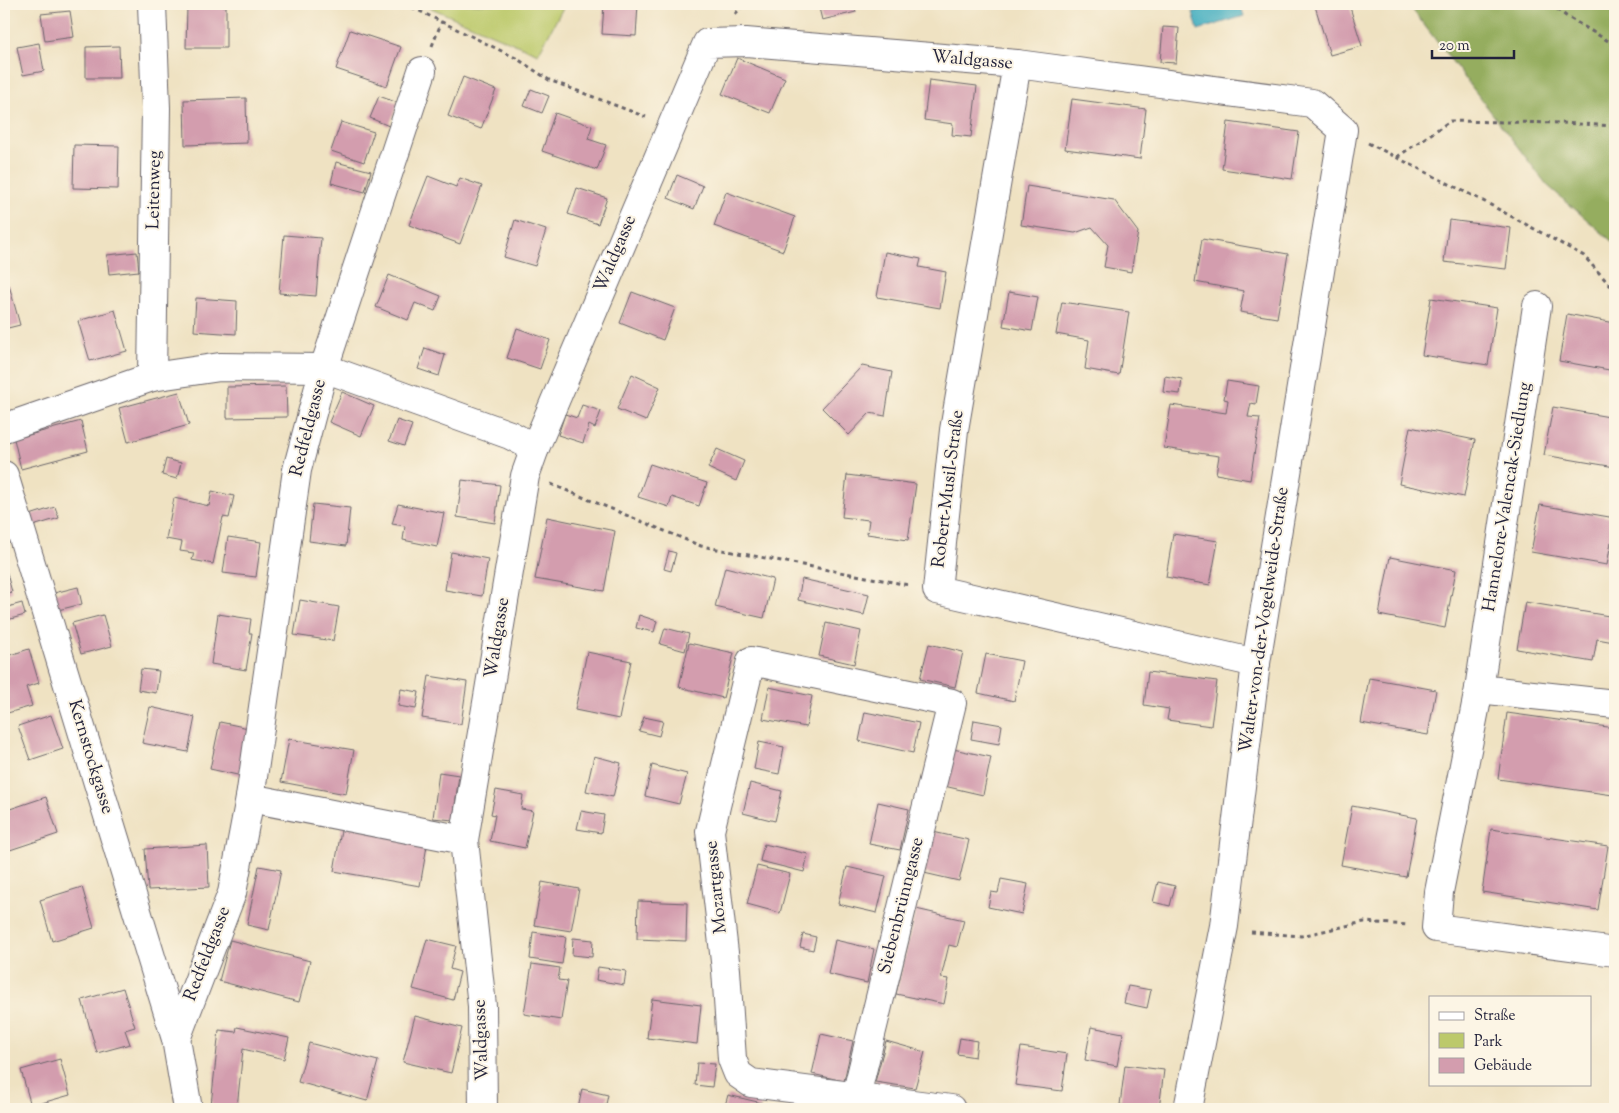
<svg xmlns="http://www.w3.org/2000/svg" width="1619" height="1113" viewBox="0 0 1619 1113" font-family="'Sorts Mill Goudy',serif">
  <rect width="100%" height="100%" fill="#fcf5e5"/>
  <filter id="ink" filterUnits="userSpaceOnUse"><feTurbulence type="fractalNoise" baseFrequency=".02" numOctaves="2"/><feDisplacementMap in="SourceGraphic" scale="10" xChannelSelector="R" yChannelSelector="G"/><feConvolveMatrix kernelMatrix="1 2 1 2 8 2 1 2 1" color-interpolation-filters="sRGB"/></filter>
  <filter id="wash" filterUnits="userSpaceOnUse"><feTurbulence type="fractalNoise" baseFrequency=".0096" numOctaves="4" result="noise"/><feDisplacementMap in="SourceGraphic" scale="20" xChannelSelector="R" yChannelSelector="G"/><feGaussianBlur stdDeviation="1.12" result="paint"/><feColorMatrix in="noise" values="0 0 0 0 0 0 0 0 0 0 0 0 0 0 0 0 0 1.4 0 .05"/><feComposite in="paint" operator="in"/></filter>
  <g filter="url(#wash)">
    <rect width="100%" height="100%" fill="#efe2c2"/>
    <path fill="#bcc96b" stroke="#6f7653" d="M422,4H565L538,54Z"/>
    <path fill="#95ad5f" stroke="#5c684d" d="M1408,4H1615V244L1547,185Z"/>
    <path fill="#42aec0" stroke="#32687e" d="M1222,4H1240L1244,16L1198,30L1193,12Z"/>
    <g id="blocks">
      <g fill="#d39dae">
        <path d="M604,4H638L636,36L602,34Z"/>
        <path d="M818,4H854L856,12L822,20Z"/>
        <path d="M1323,4H1349L1362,46L1330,55L1315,6Z"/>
        <path d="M187,6H226V48H186Z"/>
        <path d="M70,11L74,37L45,41L41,14Z"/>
        <path d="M1163,27L1179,28L1176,63L1160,62Z"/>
        <path d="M350,30L401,47L387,86L336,69Z"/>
        <path d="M39,43L44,71L23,75L17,47Z"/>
        <path d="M119,46L120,78H86V47Z"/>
        <path d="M737,58L785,78L770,113L722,94Z"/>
        <path d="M463,77L496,90L481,129L448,116Z"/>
        <path d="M929,80L977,86L971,137L952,135L953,124L924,120Z"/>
        <path d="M531,89L549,96L542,113L524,106Z"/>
        <path d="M379,96L398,103L389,126L370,118Z"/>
        <path d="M246,98L247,143L185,145L184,100Z"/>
        <path d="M1072,99L1146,109L1140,159L1065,149Z"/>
        <path d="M555,113L592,126L588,139L606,145L597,170L542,151Z"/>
        <path d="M341,122L374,132L364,162L331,151Z"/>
        <path d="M1228,122L1299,132L1292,179L1222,169Z"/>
        <path d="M74,145L119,146L118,189L73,188Z"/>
        <path d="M336,162L371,171L365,192L331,183Z"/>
        <path d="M677,175L703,186L694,209L668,198Z"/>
        <path d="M428,176L456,187L460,178L482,186L460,244L409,225Z"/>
        <path d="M1027,186L1114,200L1138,232L1131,272L1104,267L1108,245L1092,227L1075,233L1021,225Z"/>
        <path d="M577,188L607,198L598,224L568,214Z"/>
        <path d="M726,192L795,217L783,251L714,226Z"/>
        <path d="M515,220L546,230L535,266L504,257Z"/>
        <path d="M1449,220L1511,228L1506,269L1444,262Z"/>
        <path d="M284,235L321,238L316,296L279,293Z"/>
        <path d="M1202,239L1288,254L1277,318L1240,312L1244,291L1195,282Z"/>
        <path d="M137,252L139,271L109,274L107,255Z"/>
        <path d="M885,252L921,259L919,267L946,272L940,308L877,297Z"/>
        <path d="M389,275L441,296L435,311L415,303L408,320L376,307Z"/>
        <path d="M9,285L20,325L4,329V286Z"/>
        <path d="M632,292L675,308L663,340L620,323Z"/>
        <path d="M1009,292L1038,297L1032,331L1003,326Z"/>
        <path d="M196,298L237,301L236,334L194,331Z"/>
        <path d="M1431,298L1497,308L1488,365L1422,355Z"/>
        <path d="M1062,302L1129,312L1119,375L1085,369L1089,340L1056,334Z"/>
        <path d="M115,310L127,351L90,361L78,321Z"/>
        <path d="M1567,314L1615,323V371L1559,361Z"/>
        <path d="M517,328L550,340L540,369L507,358Z"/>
        <path d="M425,348L445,355L439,376L418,369Z"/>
        <path d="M862,366L892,372L885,416L870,413L849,435L822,408Z"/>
        <path d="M632,374L660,387L646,421L617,409Z"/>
        <path d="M1165,376L1182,379L1180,394L1163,392Z"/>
        <path d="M1227,381L1259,386L1256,404L1251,403L1248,417L1260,418L1250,480L1216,474L1219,456L1164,448L1171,405L1226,413L1228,400L1224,399Z"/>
        <path d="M286,386L287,417L227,418V387Z"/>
        <path d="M179,392L189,425L128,442L119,408Z"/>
        <path d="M342,392L374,406L361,436L329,422Z"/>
        <path d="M582,405L601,411L595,428L589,425L583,443L558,435L565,414L577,418Z"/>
        <path d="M1553,407L1615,418V467L1544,455Z"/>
        <path d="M397,420L412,425L404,446L389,441Z"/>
        <path d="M81,421L88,451L21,469L14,439Z"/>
        <path d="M1410,427L1475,440L1464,497L1399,484Z"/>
        <path d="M717,449L744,461L736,481L708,468Z"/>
        <path d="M166,459L181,463L177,479L162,475Z"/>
        <path d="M650,464L707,483L699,506L672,497L669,507L638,497Z"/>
        <path d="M847,475L916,484L908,540L867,534L869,520L842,517Z"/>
        <path d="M462,480L500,485L495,523L457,517Z"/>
        <path d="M212,491L234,496L229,518L223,517L213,564L192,560L194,553L180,551L182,542L166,539L174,498L209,506Z"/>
        <path d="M313,504L350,508L346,546L309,541Z"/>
        <path d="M398,504L444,513L437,547L403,540L405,526L392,524Z"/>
        <path d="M1540,505L1615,518V543L1611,542L1607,565L1531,552Z"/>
        <path d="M55,507L59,518L33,526L30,515Z"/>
        <path d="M547,517L615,531L604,591L535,579Z"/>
        <path d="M1173,534L1218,541L1210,585L1166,577Z"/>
        <path d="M228,537L261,542L256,577L223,573Z"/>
        <path d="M669,551L676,553L671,571L664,569Z"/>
        <path d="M451,552L488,559L482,596L445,590Z"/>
        <path d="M1390,557L1456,570L1445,628L1379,615Z"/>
        <path d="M4,563L12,592L4,594Z"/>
        <path d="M725,567L773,579L764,618L715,607Z"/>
        <path d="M802,579L869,594L864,615L798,600Z"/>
        <path d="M78,587L82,604L58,610L54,593Z"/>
        <path d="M300,600L339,607L333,641L294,635Z"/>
        <path d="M1525,602L1615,617L1614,642L1597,639L1593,662L1517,649Z"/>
        <path d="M22,603L25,615L7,620L4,608Z"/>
        <path d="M218,614L251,619L249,633H252L246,670L211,664Z"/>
        <path d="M103,615L112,646L81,654L72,623Z"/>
        <path d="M639,615L657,621L654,632L636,628Z"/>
        <path d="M826,623L861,631L854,664L819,656Z"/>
        <path d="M665,628L689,634L685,651L660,644Z"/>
        <path d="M689,643L734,653L723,698L679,687Z"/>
        <path d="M929,644L963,652L955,687L920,679Z"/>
        <path d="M29,649L39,683L26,687L32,706L4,714V657Z"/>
        <path d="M587,652L631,661L619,719L575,710Z"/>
        <path d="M986,654L1022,661L1014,701L978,693Z"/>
        <path d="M141,669L159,671L156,693L138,690Z"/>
        <path d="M1148,672L1217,681L1211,726L1167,720L1169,709L1144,705Z"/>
        <path d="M429,676L467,682L461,724L422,718Z"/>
        <path d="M1369,678L1436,690L1428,735L1361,723Z"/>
        <path d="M769,687L812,696L806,727L763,719Z"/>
        <path d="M401,689L419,692L416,709L398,706Z"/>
        <path d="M150,707L195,717L188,752L142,743Z"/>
        <path d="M865,712L919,723L913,753L859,741Z"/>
        <path d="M1507,713L1615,728V779L1613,795L1498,779Z"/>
        <path d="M51,715L63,749L30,760L18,726Z"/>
        <path d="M644,717L663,721L659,736L639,731Z"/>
        <path d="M974,720L1002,725L999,744L971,739Z"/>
        <path d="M220,722L253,729L242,776L210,769Z"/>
        <path d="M289,739L354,750L346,794L281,782Z"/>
        <path d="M759,742L784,747L779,774L754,769Z"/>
        <path d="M953,749L991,757L983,795L944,786Z"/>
        <path d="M594,756L621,763L613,797L586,791Z"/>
        <path d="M652,765L687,774L679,804L645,796Z"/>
        <path d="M439,772L459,775L453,820L433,818Z"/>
        <path d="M750,783L782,791L775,821L743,813Z"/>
        <path d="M496,790L523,795L521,809L533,811L525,848L490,841L495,815L491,814Z"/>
        <path d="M46,797L58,834L4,852V811Z"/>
        <path d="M878,802L909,809L900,850L869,844Z"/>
        <path d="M1352,806L1417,818L1406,877L1341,865Z"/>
        <path d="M581,811L604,815L601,833L577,829Z"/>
        <path d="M342,825L428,840L420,886L334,871Z"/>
        <path d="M1491,829L1608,846L1598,910L1482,892Z"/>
        <path d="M933,832L969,840L959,881L924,873Z"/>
        <path d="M764,844L808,854L804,872L760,861Z"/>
        <path d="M207,845L209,887L148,890L145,849Z"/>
        <path d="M259,866L281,870L269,930L247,925Z"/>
        <path d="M757,866L790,874L780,913L747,904Z"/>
        <path d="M847,867L886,876L877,913L838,904Z"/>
        <path d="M1001,879L1028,884L1022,914L988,907L991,892L998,893Z"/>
        <path d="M542,882L579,889L571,931L534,925Z"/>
        <path d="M1158,882L1175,886L1170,906L1153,902Z"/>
        <path d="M82,887L94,928L52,941L40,900Z"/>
        <path d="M638,901L687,903L686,941L637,939Z"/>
        <path d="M916,909L964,920L957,947L949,945L941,978L949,979L944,1004L896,994Z"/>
        <path d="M533,932L566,937L562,964L530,959Z"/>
        <path d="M803,934L816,937L813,950L800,947Z"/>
        <path d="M573,938L593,940L592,957L572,955Z"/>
        <path d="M427,939L456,946L450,969L460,972L453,1000L413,989Z"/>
        <path d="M230,940L310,961L299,1002L219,981Z"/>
        <path d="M835,940L874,949L867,983L828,974Z"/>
        <path d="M532,964L560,968L558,980L567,981L561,1020L524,1014Z"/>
        <path d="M598,967L626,971L624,985L596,980Z"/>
        <path d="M1128,986L1151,990L1147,1008L1124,1003Z"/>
        <path d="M123,988L135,1027L125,1030L130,1044L97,1053L82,1000Z"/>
        <path d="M652,999L701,1005L697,1044L647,1038Z"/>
        <path d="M415,1016L462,1028L451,1073L403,1062Z"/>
        <path d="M237,1027L289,1038L284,1059L243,1049L237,1108L211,1105L219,1030L236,1032Z"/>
        <path d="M1091,1027L1123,1033L1117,1066L1085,1060Z"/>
        <path d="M821,1034L853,1041L844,1081L812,1074Z"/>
        <path d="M960,1038L977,1041L975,1057L957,1054Z"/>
        <path d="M886,1041L925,1052L915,1088L875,1082Z"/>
        <path d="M309,1043L378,1061L367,1101L298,1082Z"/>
        <path d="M1021,1047L1067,1054L1062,1091L1015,1085Z"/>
        <path d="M60,1059L70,1095L31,1106L21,1070Z"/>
        <path d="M697,1063L715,1064L712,1087L695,1085Z"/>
        <path d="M1125,1065L1164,1070L1159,1109L1120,1105Z"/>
        <path d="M582,1089L608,1095L605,1109H578Z"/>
        <path d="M728,1095L762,1103L760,1109H724Z"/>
      </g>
    </g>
  </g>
  <g filter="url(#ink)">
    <use href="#blocks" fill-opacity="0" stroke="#6a656a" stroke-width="1"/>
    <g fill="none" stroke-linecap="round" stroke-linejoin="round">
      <g stroke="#6a656a" stroke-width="30">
        <g id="minor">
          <path d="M152,4L156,108L152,377"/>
          <path d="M1017,64L954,430L937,590L1256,663"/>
          <path d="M1537,306L1479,689L1439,892L1436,928L1615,952"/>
          <path d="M4,428L152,377L220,367L324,368L510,435L535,448"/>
          <path d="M4,475L176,1039L188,1109"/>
          <path d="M1479,689L1615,704"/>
          <path d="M250,798L464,840"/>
          <path d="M176,1039L232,893L250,798L297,470L324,368L422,71"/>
          <path d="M483,1109L482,1006L464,840L525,476L535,448L707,43L746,42L1017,64L1312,103L1343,130L1256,663L1224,926L1188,1109"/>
          <path d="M853,1109L856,1096L952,703L751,661L710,831L726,970L732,1059L738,1074L751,1083L951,1109"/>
        </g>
      </g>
      <g stroke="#6a656a" stroke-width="3" stroke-dasharray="4 4" stroke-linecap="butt">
        <path d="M405,4L516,58L549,80L646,117"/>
        <path d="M1551,4L1566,16L1615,45"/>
        <path d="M735,14L745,4"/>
        <path d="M432,46L442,21"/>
        <path d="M1368,143L1485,202L1584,256L1615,291"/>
        <path d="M1397,157L1450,121L1562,123L1615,126"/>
        <path d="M551,484L701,546L909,585"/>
        <path d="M1251,932L1301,936L1364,922L1408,925"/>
      </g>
      <use href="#minor" stroke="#fff" stroke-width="28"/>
    </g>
  </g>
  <g text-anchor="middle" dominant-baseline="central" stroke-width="4" stroke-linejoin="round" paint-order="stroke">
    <g font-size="18" fill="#22223b" stroke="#fcf5e5">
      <text transform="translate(972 61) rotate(5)">Waldgasse</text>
      <text transform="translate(155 190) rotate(-89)">Leitenweg</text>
      <text transform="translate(616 254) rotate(-67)">Waldgasse</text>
      <text transform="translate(309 428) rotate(-76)">Redfeldgasse</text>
      <text transform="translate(949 489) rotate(-83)">Robert-Musil-Straße</text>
      <text transform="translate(1508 497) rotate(-81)">Hannelore-Valencak-Siedlung</text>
      <text transform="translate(1265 620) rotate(-82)">Walter-von-der-Vogelweide-Straße</text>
      <text transform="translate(498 638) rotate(-81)">Waldgasse</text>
      <text transform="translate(90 757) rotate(73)">Kernstockgasse</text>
      <text transform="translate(717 887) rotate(-96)">Mozartgasse</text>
      <text transform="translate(902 906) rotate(-76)">Siebenbrünngasse</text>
      <text transform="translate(208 954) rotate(-69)">Redfeldgasse</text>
      <text transform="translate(482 1040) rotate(-92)">Waldgasse</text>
    </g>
  </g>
  <rect width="1619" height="1113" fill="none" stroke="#fcf5e5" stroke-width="20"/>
  <rect x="1429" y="996" width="162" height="90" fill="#fcf5e5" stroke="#a5a1a1"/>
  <rect x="1439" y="1012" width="25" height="8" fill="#ffffff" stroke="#a5a1a1"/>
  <text x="1474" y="1020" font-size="15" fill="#22223b">Straße</text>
  <rect x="1439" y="1033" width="25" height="15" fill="#bcc96b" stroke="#a5a1a1"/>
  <text x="1474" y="1046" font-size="15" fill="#22223b">Park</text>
  <rect x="1439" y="1058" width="25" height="15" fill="#d39dae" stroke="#a5a1a1"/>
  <text x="1474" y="1070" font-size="15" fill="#22223b">Gebäude</text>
  <path d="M1432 50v8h82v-8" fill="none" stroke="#22223b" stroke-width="2.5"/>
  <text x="1439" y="50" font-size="15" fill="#22223b" stroke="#fcf5e5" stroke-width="4" paint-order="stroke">20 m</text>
</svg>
